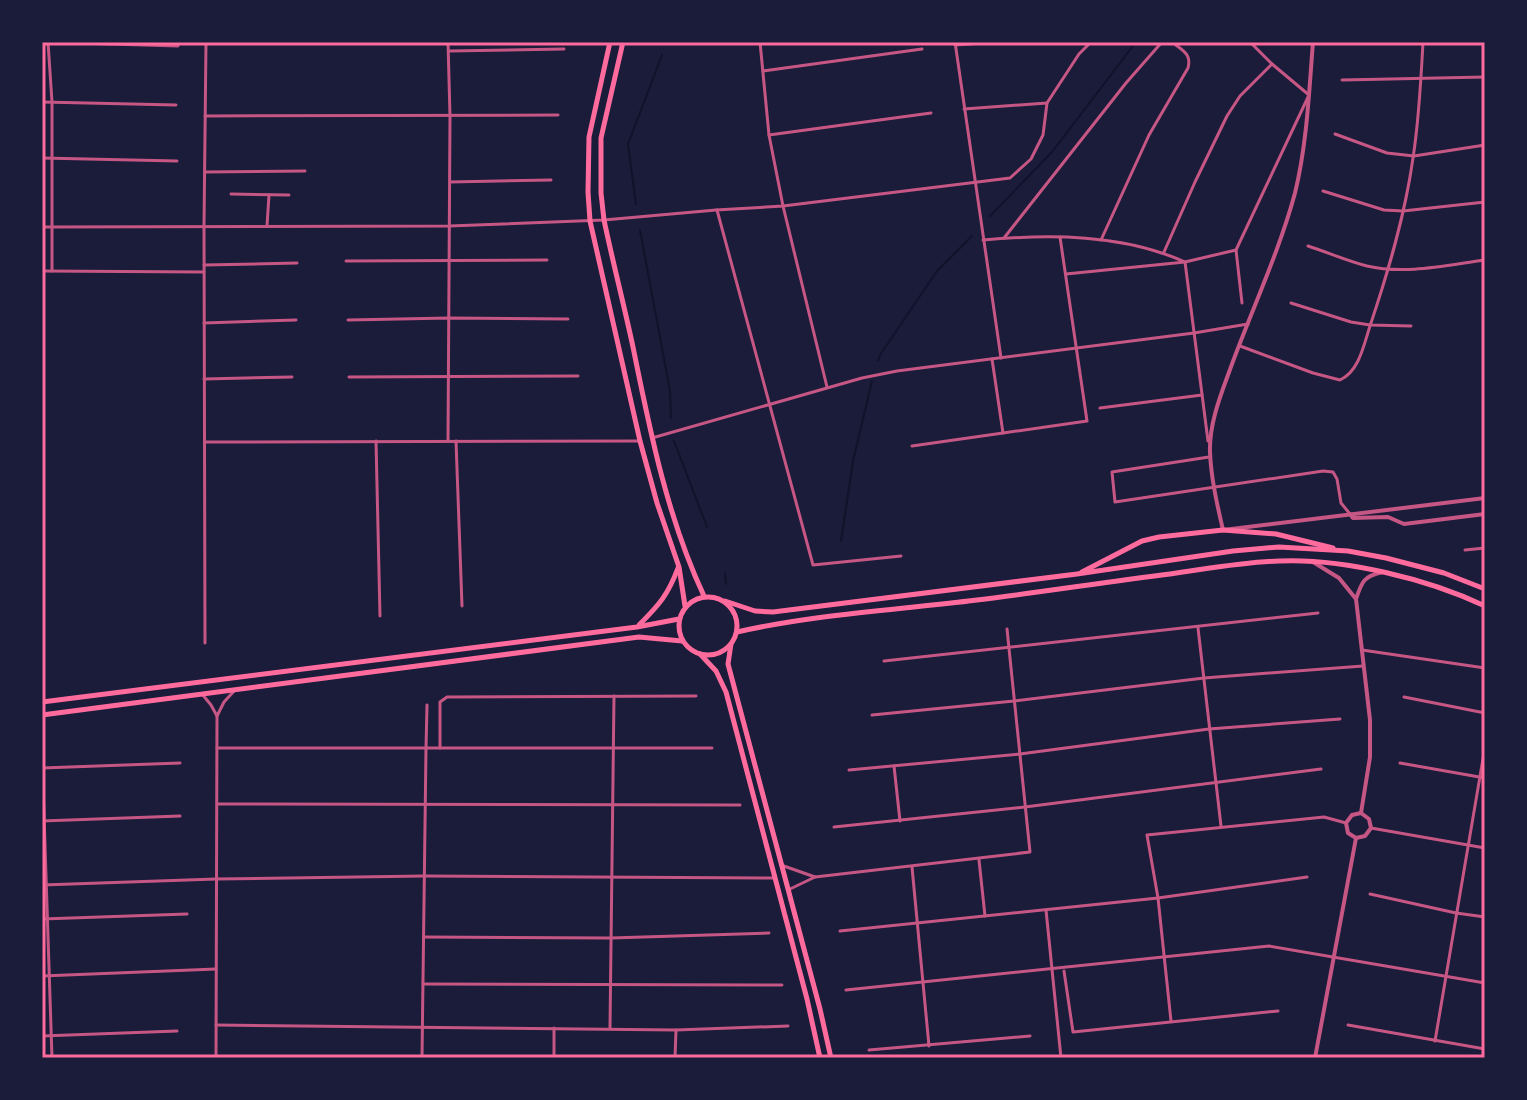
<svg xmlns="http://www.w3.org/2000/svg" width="1527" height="1100" viewBox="0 0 1527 1100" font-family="Poppins,sans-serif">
  <rect width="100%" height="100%" fill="#1b1b3a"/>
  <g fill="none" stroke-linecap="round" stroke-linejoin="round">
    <g stroke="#12122b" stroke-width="2">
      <path d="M636,204L628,144L662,55"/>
      <path d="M990,216L1052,152L1136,42"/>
      <path d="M640,230L670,391L671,418"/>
      <path d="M878,361L880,355L937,271L972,236"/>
      <path d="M674,441L707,527"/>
      <path d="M841,541L853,461L872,381"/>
      <path d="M725,573L726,584"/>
    </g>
    <path stroke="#c65784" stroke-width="3" d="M426,748L427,705"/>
    <g stroke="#c65784" stroke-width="3">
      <path d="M42,42L178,46"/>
      <path d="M48,42L52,102V271"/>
      <path d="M448,42L450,116L448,441"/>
      <path d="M760,42L769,135L783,206L827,387"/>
      <path d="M955,42L1001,358"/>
      <path d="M955,45L997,42"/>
      <path d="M449,51L564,49"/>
      <path d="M763,71L922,49"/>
      <path d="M1342,80L1485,77"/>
      <path d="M42,102L176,105"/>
      <path d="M964,109L1047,103"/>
      <path d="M205,116L558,115"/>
      <path d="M1335,134L1387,153L1414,156L1485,145"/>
      <path d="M769,135L931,113"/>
      <path d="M42,158L177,161"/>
      <path d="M205,172L305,171"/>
      <path d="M450,182L551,180"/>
      <path d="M1323,191L1384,210L1403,211L1485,202"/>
      <path d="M231,194L289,195"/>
      <path d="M717,210L813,565L901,556"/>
      <path d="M267,226L269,195"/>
      <path d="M42,227L449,226L604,220L716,210L783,206L1010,178L1031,159L1043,135L1047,103L1079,54L1091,42"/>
      <path d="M1004,238L1126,83L1162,42"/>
      <path d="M983,240C1049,234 1123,234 1185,262"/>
      <path d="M1101,240L1149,135L1188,68C1192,54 1182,50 1172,42"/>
      <path d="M1308,246C1327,252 1347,261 1367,266C1405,275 1447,265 1485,260"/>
      <path d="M1164,252L1195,182L1227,116L1240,96L1272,64"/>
      <path d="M346,261L547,260"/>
      <path d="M1185,262L1208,441"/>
      <path d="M204,265L297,263"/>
      <path d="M42,271L204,272"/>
      <path d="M1066,274L1185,262L1236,250"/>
      <path d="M1242,303L1236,250L1309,95L1272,64L1250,42"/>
      <path d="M1291,303L1351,322L1370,325L1411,326"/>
      <path d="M348,320L449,318L568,319"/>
      <path d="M204,323L296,320"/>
      <path d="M1240,346L1313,373L1340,380C1360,371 1364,343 1371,323C1389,269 1405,215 1413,158C1419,120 1421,80 1423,42"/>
      <path d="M349,377L578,376"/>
      <path d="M204,379L292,377"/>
      <path d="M1100,408L1202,395"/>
      <path d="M1003,433L1087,421L1060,237"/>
      <path d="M652,438L862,378L897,371L1194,333L1248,324"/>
      <path d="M376,441L380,616"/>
      <path d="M456,441L462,606"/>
      <path d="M205,442L640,441"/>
      <path d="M912,446L1003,433L992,359"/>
      <path d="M1209,457L1112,472L1115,502L1323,471L1333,472L1337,479L1341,503L1350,514"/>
      <path d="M1465,550L1485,548"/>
      <path d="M1198,628L1221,826"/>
      <path d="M205,643L204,226L206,42"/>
      <path d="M1362,650L1485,668"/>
      <path d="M884,661L1318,613"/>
      <path d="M202,694L211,705L217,716L216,1058"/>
      <path d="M1404,697L1485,713"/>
      <path d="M872,715L1014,701L1204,678L1363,666"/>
      <path d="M217,716L224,702L235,690"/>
      <path d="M217,748H712"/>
      <path d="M440,748V702L447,697L696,696"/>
      <path d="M42,754L52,1058"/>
      <path d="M1400,763L1485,778"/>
      <path d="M894,766L900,821"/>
      <path d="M42,768L180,763"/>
      <path d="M849,770L1020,754L1209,729L1340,719"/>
      <path d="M217,804L740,805"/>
      <path d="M42,821L180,816"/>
      <path d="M834,827L1025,807L1321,769"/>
      <path d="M1371,828L1485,848"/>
      <path d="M979,860L985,916"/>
      <path d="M781,865L815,877"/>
      <path d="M912,867L929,1046"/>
      <path d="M42,885L216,879L424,876L774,878"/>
      <path d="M788,890L815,877L1030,852L1007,629"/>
      <path d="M1370,894L1456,913L1485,917"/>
      <path d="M1046,910L1061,1058"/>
      <path d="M42,919L187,914"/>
      <path d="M840,931L1158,898L1307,877"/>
      <path d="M424,937L611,938L769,933"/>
      <path d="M1064,971L1073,1032L1278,1011"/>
      <path d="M42,976L216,969"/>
      <path d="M423,984L782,985"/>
      <path d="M846,990L1269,946L1485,983"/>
      <path d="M1171,1021L1158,898L1147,835L1324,817L1346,823"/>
      <path d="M216,1025L676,1030L788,1026"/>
      <path d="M1348,1025L1485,1049"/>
      <path d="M554,1028V1058"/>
      <path d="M610,1028L614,696"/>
      <path d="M42,1036L177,1031"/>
      <path d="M1435,1041L1485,747"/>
      <path d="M869,1050L1030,1036"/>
      <path d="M422,1058L426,748"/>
      <path d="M675,1058L676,1030"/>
    </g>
    <g stroke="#c65784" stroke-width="4">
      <path d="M1313,42C1309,92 1307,144 1295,193C1279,252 1253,307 1232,364C1222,392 1209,422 1210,452C1211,478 1217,504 1223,530L1485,498"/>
      <path d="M1350,514L1353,518L1388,517L1404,524L1485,514"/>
      <path d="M1313,562L1339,578L1356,599"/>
      <path d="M1361,813L1370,757V720L1356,599C1362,581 1364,576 1383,572"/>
      <path d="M1356,838L1365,836L1371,828L1369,819L1361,813"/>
      <path d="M1356,838L1348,833L1346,823L1352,815L1361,813"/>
      <path d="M1315,1058L1356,838"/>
    </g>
    <g stroke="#ff6b9d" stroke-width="5">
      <path d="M610,42L589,137L588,192L590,221L640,441L657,503L679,567L685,606"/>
      <path d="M623,42L601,138V193L604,220C613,263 624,305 633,347C650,431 667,517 704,596"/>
      <path d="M1082,572L1142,541L1159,537L1223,530L1276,534L1333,548"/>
      <circle cx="708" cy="626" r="29"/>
      <path d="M725,601L755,611L773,612L1077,574L1233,551L1279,547L1348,551L1386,558L1444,573L1485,589"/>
      <path d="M639,625C659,605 668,595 678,568"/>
      <path d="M737,632C815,614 897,610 977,600C1042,592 1106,582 1170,574C1206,569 1242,562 1279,561C1343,558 1428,579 1485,606"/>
      <path d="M731,644L728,664L820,1009L831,1058"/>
      <path d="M700,654L716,671L726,692L807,999L820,1058"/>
      <path d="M42,702L637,627L679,619"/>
      <path d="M42,715L639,637L682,641"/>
    </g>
  </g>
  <rect width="1527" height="1100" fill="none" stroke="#1b1b3a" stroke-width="88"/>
  <rect x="44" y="44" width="1439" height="1012" fill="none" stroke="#ff6b9d" stroke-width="3"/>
</svg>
